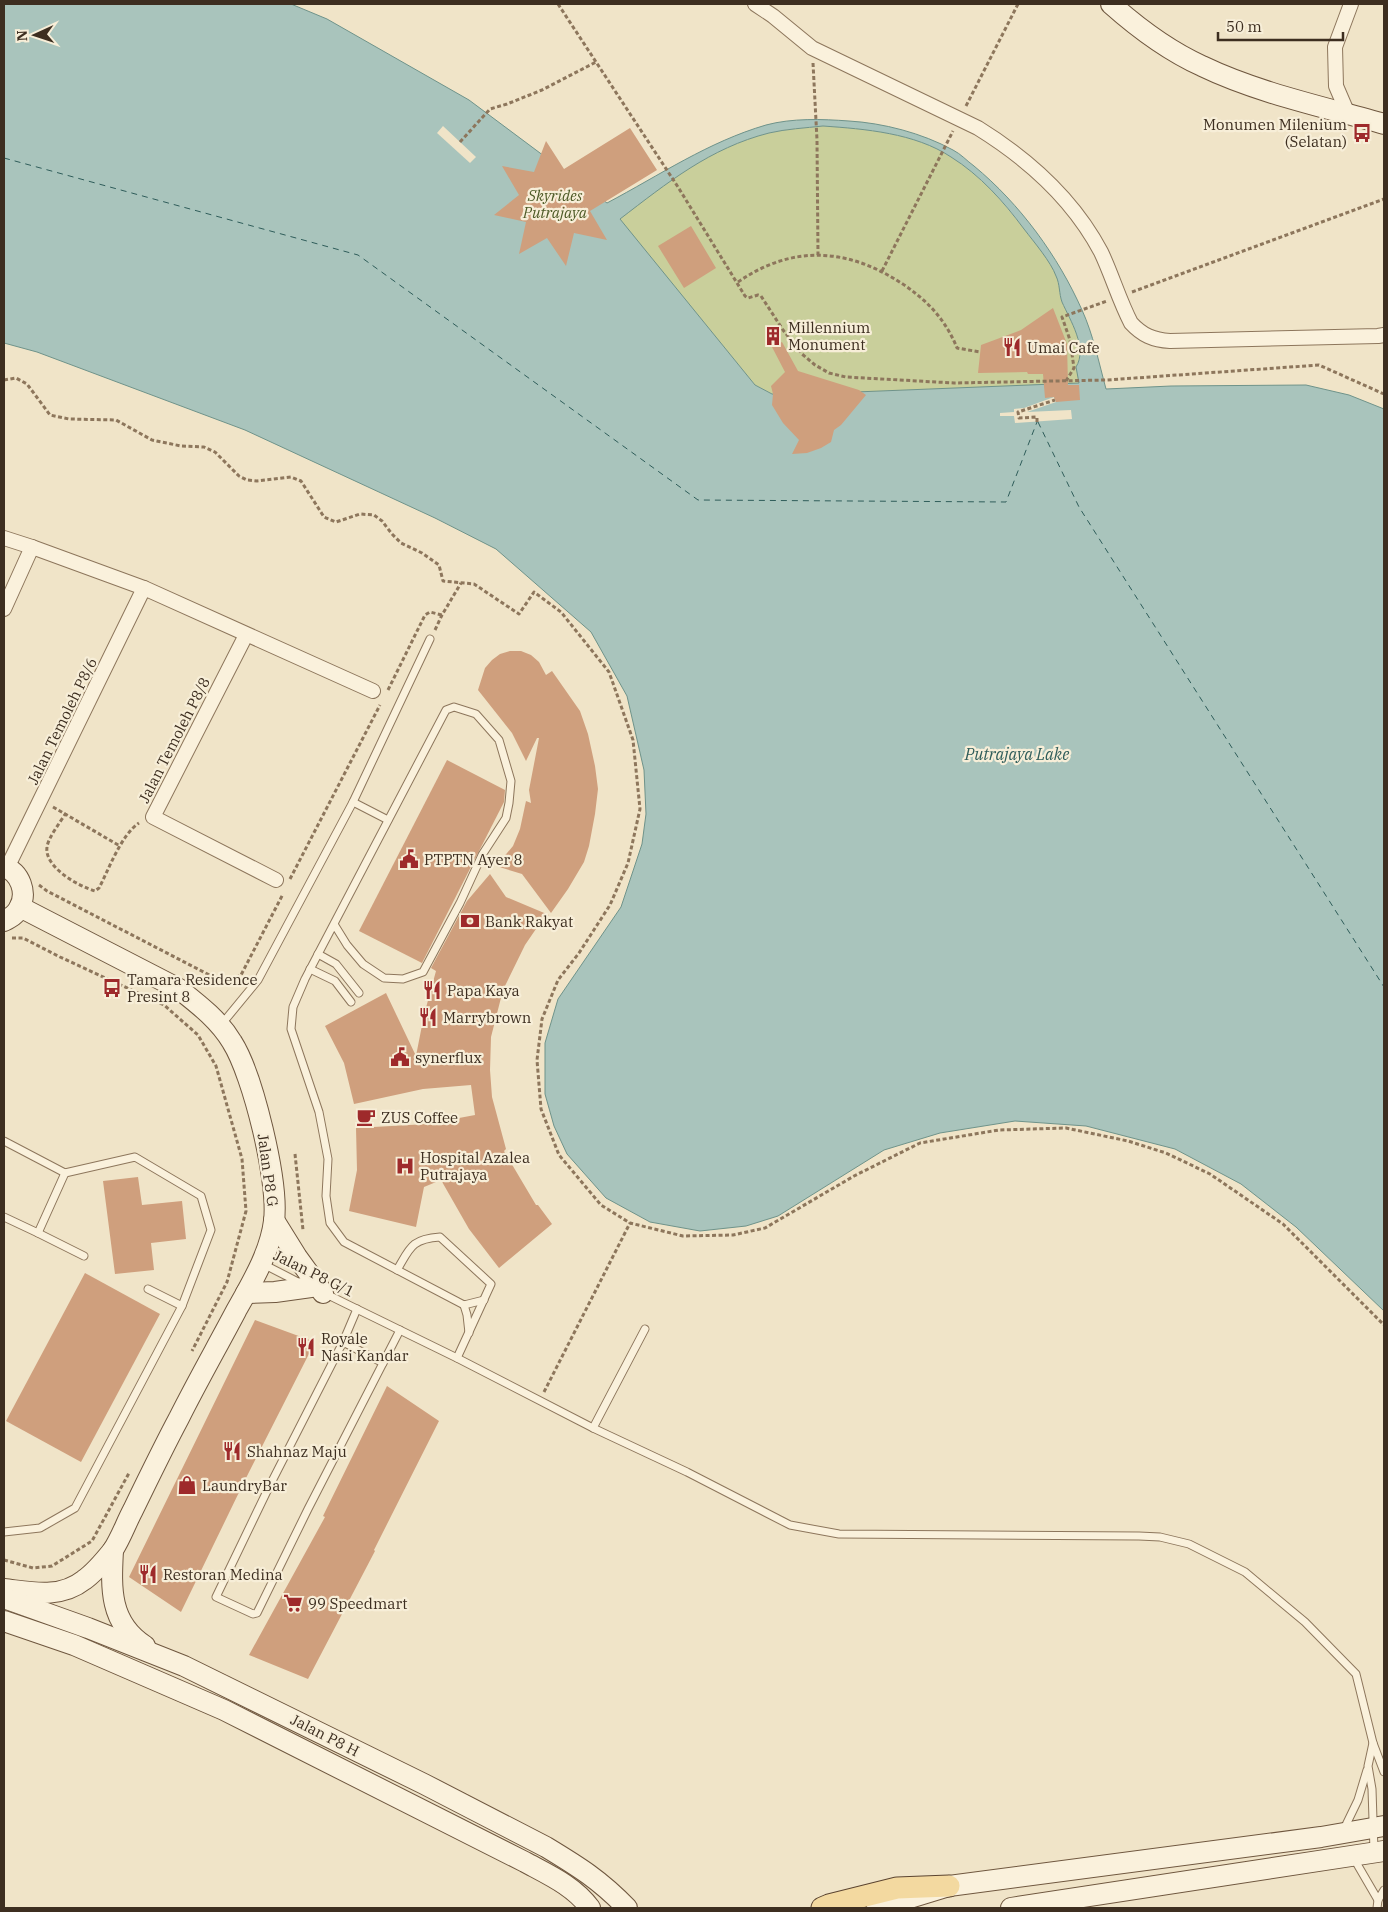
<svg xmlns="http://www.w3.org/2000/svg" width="1388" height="1912" viewBox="0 0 1388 1912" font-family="'IBM Plex Serif',serif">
  <rect width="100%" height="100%" fill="#f0e4c8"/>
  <path fill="#c9cf9b" d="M823,126C865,129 915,133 951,157C980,175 1004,203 1024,229C1034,241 1051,262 1057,276C1060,285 1059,294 1062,302C1070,320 1088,348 1076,367L1080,384L781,395L772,394L755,385L619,219C666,183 710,148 769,133C786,129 805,128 823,126Z"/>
  <path fill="#a9c4bc" stroke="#6f938a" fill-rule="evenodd" d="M4,4H291L327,19L469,100L607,203C660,175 708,142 766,125C792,118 822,119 849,121C883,123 922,133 953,150C961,154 967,161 974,166C1020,204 1058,256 1082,310C1093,334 1099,363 1106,389L1171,386L1306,385L1349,395L1384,409V1311L1296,1227L1241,1184L1175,1149L1086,1126L1015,1121L940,1133L884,1150L778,1216L746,1226L700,1231L650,1222L606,1198L567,1154L554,1126L545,1094V1043L558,999L621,907L642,844L646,814L644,770L627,696L591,632L496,549L435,518L245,430L37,352L4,343ZM823,126C865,129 915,133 951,157C980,175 1004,202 1024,229C1034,242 1051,262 1056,276C1060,284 1059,294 1062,302C1070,320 1088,348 1076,367L1079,383L781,395L772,394L755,385L620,219C667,183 710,148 769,133C786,129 805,128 823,126Z"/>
  <g fill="#f0e4c8">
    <path d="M443,126L476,157L470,163L437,133Z"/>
    <path d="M1054,397L1056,402L1027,412L1071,410L1072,419L1015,423L1014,416H1000V413L1014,412V409L1024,408Z"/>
  </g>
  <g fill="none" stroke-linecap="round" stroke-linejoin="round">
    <g stroke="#2f5d5a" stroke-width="1" stroke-dasharray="6 5" stroke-linecap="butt">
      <path d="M4,158L358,255L698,500L1006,502L1037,422"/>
      <path d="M1038,422L1079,507L1384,987"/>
    </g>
  </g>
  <g fill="#cf9f7d">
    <path d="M630,128L657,170L590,211L607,240L574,233L566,266L547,238L519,254L526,222L494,215L519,195L502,166L534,172L546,141L564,169Z"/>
    <path d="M691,226L716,268L684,288L658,246Z"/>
    <path d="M1053,308L1067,344L1068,385H1079L1080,400L1056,402L1054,397L1045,398L1043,374H1028L1027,372L978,373L981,345L1021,330Z"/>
    <path d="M782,342L798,371L859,390L866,395L841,425L834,430L831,442L821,448L807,453L792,454L799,440L783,423L772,405L773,394L771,386L785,372L772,347Z"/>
    <path d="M510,651H521L531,655L539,662L546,675L552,671L580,711L588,734L595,766L598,789L595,814L589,846L584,862L568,889L551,913L522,874L496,866L513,846L520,829L526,801L531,803L529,790L539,738H537L526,761L512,733L478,690L485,668L492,660L500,654Z"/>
    <path d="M447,760L505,790L504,802L422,963L359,931Z"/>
    <path d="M490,874L506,897L549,915L538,926L525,945L503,990L491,1037L490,1070L492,1097L506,1149L504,1151L536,1205H538L552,1224L499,1268L469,1229L441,1180L424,1187L416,1227L349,1211L357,1170L356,1128L427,1124L475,1115L471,1085L423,1089L354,1104L344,1063L325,1026L386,993L416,1056L424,1015L436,971L431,968L467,901Z"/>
    <path d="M138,1177L142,1205L182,1201L186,1239L151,1243L154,1270L115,1274L103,1181Z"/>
    <path d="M85,1273L160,1314L81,1462L6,1421Z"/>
    <path d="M255,1320L315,1342L244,1482L181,1612L129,1577Z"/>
    <path d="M387,1386L439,1421L374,1550L375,1551L308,1679L249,1655L325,1517L323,1516Z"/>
  </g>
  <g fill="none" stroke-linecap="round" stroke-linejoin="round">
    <g stroke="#8d765c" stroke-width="9">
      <g id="lane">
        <path d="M353,802L388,820"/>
        <path d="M334,924L347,945L363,964L384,978L403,979L423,972L460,903L482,855L506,818L509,803L511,781L499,740L476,714L454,707L446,710L305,979L293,1007L291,1029L319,1112L328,1159L326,1196L330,1223L344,1242L464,1305L484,1300"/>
        <path d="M318,954L336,964L359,993"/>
        <path d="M310,969L335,981L351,1002"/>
        <path d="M221,1025L258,980L353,802L430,639"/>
        <path d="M4,1141L65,1173L135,1157L201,1196L211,1230L182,1306L75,1508L40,1528L4,1532"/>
        <path d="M4,1217L38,1233L65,1173"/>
        <path d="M38,1233L84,1256"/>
        <path d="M263,1264L300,1283"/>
        <path d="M397,1270C410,1248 411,1239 440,1237L491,1284L457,1358"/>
        <path d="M148,1289L182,1306"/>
        <path d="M324,1293L457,1358L593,1428L687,1472L790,1525L839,1534L1139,1536L1160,1537L1189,1544L1245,1572L1305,1622L1356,1674L1373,1743L1384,1772"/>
        <path d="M464,1305L467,1315L469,1333"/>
        <path d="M357,1309L343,1342L268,1489L216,1597L253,1614L257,1613L308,1509L400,1330"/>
        <path d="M343,1342L383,1363"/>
        <path d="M593,1428L645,1329"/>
        <path d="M1373,1743L1368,1766L1372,1789L1374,1851"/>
        <path d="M1344,1829L1358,1800L1367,1770"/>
        <path d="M1353,1857L1378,1900"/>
        <path d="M1377,1908L1378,1900L1384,1890"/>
      </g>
    </g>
    <g stroke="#8d765c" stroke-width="16">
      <g id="street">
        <path d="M755,4L773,16L812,48L978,128C1028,159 1073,199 1101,252C1112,275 1119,300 1131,323C1142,335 1153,340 1170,341L1378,336L1384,335"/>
        <path d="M1348,114L1336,86L1335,47L1351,4"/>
        <path d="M4,538L32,547L144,588L373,691"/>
        <path d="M4,609L32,547"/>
        <path d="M246,635L153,817L276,880"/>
        <path d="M7,868L144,588"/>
      </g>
    </g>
    <g stroke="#6f573f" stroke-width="22">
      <g id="secondary">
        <path d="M1111,4C1138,28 1169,51 1202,66C1258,93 1324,107 1384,124"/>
        <path d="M4,867C20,872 28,893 19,908C16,915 10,918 4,921"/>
        <path d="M274,1220L297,1257L323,1293"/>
        <path d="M246,1293L275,1292L311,1287"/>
        <path d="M113,1550C111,1588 109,1623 145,1646"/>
        <path d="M4,1589C31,1592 60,1599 84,1580C94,1573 105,1560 113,1550C121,1538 126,1523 133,1510C148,1479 163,1448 179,1418C197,1382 217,1347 236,1311C251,1284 270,1253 274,1221C279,1182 253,1075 232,1042C219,1020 198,1004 179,989L20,907"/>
        <path d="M4,1598L88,1628L184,1666L424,1784L546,1847C579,1867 600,1880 627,1908"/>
        <path d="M4,1621L74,1645L224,1710L525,1862C549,1875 574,1886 590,1908"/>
        <path d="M877,1908L949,1886L1321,1837L1384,1826"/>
        <path d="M1011,1908L1384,1851"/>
      </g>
    </g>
    <g stroke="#5b4430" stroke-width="23">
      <path id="primary" d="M822,1908L829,1905L897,1888L949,1886"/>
    </g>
    <g stroke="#8d765c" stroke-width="3" stroke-dasharray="4 2.5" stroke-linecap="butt">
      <path d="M558,4L678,187L745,296L748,298L758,295L761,296L783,330L802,354L815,365L829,373L846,377L954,383L1054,381L1107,380L1319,365L1384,394"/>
      <path d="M813,63L817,140L818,255"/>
      <path d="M966,106L1018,4"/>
      <path d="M460,142L490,109L507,104L542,90L596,62"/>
      <path d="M882,271L953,131"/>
      <path d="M738,282C790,246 844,247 898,281C925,298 945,318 957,348L980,352"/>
      <path d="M1132,292L1384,199"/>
      <path d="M4,380L16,378L27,384L50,415L69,419L116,420L152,440L181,446L204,447L215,452L239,476L247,480L257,481L291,477L301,481L324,517L336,522L360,514L374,515L382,521L392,534L401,543L422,553L439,565L443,581L474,584L519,614L534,592L561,612L609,672L633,740L640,809L628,863L610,905L579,953L558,980L542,1019L537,1060L541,1109L559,1155L601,1205L630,1223L683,1236L733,1235L765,1228L854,1176L920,1143L999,1130L1066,1128L1128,1141L1166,1153L1210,1174L1283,1224L1384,1325"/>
      <path d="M1066,381L1074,368L1070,340L1062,317L1107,301"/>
      <path d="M1037,422V417L1019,418L1018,412L1055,400"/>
      <path d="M435,630L442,615L461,583"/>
      <path d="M388,690L425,615L430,612L442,615"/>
      <path d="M53,807L120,846"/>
      <path d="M66,813C61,821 48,838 47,847C44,867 78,886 95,891L99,888C109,869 121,835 139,823"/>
      <path d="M290,879L380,705"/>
      <path d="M39,885L47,891L221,981L232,979L241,975L283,894"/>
      <path d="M12,938H23L60,957L164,1005L198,1035L216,1066L242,1159L246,1211L227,1282L192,1351"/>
      <path d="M295,1154L303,1230"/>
      <path d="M544,1392L630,1223"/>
      <path d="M4,1560L33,1568L52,1566L92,1541L129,1473"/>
    </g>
    <use href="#lane" stroke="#faf1dc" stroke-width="7"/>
    <use href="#street" stroke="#faf1dc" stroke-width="14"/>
    <use href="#secondary" stroke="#faf1dc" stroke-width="20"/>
    <use href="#primary" stroke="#f3d9a0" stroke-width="21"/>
  </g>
  <defs>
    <g id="bus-bare" transform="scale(1.5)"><path d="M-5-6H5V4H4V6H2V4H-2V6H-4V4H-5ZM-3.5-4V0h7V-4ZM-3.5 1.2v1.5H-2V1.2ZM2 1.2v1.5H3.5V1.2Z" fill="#9e2a2b" stroke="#f7eed8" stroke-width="2.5" paint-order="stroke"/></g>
    <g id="building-bare" transform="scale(1.5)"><path d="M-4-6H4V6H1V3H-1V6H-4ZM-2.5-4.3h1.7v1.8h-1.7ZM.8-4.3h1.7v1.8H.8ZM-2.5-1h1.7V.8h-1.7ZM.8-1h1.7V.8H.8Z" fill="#9e2a2b" stroke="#f7eed8" stroke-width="2.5" paint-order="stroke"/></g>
    <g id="restaurant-bare" transform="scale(1.5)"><path d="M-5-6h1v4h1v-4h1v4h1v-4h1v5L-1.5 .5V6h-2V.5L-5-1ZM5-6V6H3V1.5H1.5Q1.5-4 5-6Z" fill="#9e2a2b" stroke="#f7eed8" stroke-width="2.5" paint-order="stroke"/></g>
    <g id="civic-bare" transform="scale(1.5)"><path d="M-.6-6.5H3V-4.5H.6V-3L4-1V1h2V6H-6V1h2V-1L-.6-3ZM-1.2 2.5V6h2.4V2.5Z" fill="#9e2a2b" stroke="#f7eed8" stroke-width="2.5" paint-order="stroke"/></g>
    <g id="bank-bare" transform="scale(1.5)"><path d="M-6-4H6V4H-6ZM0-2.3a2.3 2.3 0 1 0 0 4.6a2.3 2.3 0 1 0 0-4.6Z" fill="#9e2a2b" stroke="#f7eed8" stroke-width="2.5" paint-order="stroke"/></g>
    <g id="cafe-bare" transform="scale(1.5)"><path d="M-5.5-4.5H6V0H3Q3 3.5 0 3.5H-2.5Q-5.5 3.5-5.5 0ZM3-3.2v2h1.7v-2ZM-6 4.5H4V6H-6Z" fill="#9e2a2b" stroke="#f7eed8" stroke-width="2.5" paint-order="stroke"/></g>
    <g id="hospital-bare" transform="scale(1.5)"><path d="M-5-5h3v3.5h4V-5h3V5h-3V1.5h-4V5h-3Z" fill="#9e2a2b" stroke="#f7eed8" stroke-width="2.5" paint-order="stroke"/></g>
    <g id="shop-bare" transform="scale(1.5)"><path d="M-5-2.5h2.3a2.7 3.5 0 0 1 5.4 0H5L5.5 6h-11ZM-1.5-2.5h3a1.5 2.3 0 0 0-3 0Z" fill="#9e2a2b" stroke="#f7eed8" stroke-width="2.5" paint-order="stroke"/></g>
    <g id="supermarket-bare" transform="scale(1.5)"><path d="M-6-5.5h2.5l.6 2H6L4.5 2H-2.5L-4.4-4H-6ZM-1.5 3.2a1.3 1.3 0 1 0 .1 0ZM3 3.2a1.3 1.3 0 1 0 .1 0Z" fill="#9e2a2b" stroke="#f7eed8" stroke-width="2.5" paint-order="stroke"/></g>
  </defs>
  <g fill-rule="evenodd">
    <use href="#bus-bare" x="1362" y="133"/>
    <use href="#building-bare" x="773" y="336"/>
    <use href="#restaurant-bare" x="1012" y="347"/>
    <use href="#civic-bare" x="409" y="859"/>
    <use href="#bank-bare" x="470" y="921"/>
    <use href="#bus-bare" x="112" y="988"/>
    <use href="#restaurant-bare" x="432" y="990"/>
    <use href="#restaurant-bare" x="428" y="1017"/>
    <use href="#civic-bare" x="400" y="1057"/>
    <use href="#cafe-bare" x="366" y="1117"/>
    <use href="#hospital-bare" x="405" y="1166"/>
    <use href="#restaurant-bare" x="306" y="1347"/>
    <use href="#restaurant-bare" x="232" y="1451"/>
    <use href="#shop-bare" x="187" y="1485"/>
    <use href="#restaurant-bare" x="148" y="1574"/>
    <use href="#supermarket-bare" x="293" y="1603"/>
  </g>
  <g text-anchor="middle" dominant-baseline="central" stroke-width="4.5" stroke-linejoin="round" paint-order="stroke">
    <g font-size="15" fill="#3d2e20" stroke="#f7eed8" text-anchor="start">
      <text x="1347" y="124" text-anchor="end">Monumen Milenium<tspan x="1347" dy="17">(Selatan)</tspan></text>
      <text x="788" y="327">Millennium<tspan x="788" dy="17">Monument</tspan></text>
      <text x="1027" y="347">Umai Cafe</text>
      <text x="424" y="859">PTPTN Ayer 8</text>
      <text x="485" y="921">Bank Rakyat</text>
      <text x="127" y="979">Tamara Residence<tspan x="127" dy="17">Presint 8</tspan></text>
      <text x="447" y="990">Papa Kaya</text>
      <text x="443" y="1017">Marrybrown</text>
      <text x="415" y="1057">synerflux</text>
      <text x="381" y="1117">ZUS Coffee</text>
      <text x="420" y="1157">Hospital Azalea<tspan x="420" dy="17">Putrajaya</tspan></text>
      <text x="321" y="1338">Royale<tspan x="321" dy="17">Nasi Kandar</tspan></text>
      <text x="247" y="1451">Shahnaz Maju</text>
      <text x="202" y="1485">LaundryBar</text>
      <text x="163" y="1574">Restoran Medina</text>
      <text x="308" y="1603">99 Speedmart</text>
    </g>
    <g font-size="15" font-style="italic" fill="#4d5a26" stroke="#f7eed8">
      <text x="555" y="195">Skyrides<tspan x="555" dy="17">Putrajaya</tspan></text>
    </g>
    <g font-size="15" fill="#3d2e20" stroke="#f7eed8">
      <text transform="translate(62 721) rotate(-64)">Jalan Temoleh P8/6</text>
      <text transform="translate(174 740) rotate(-63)">Jalan Temoleh P8/8</text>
      <text transform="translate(268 1170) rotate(82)">Jalan P8 G</text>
      <text transform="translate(314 1273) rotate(26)">Jalan P8 G/1</text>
      <text transform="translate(325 1735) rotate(27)">Jalan P8 H</text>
    </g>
    <g font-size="16" font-style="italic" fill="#2f5d5a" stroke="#f7eed8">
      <text x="1017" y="754">Putrajaya Lake</text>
    </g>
  </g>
  <rect width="1388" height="1912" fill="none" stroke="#3d2e20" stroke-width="10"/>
  <g transform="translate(35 35) rotate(267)" stroke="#f7eed8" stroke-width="4" paint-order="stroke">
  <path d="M0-4L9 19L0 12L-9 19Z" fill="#3d2e20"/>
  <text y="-8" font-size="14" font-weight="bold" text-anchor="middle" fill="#3d2e20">N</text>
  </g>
  <path d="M1218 32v8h125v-8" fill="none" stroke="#3d2e20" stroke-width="2.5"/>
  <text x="1226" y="32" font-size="15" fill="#3d2e20" stroke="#f7eed8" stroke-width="4" paint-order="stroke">50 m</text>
</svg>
